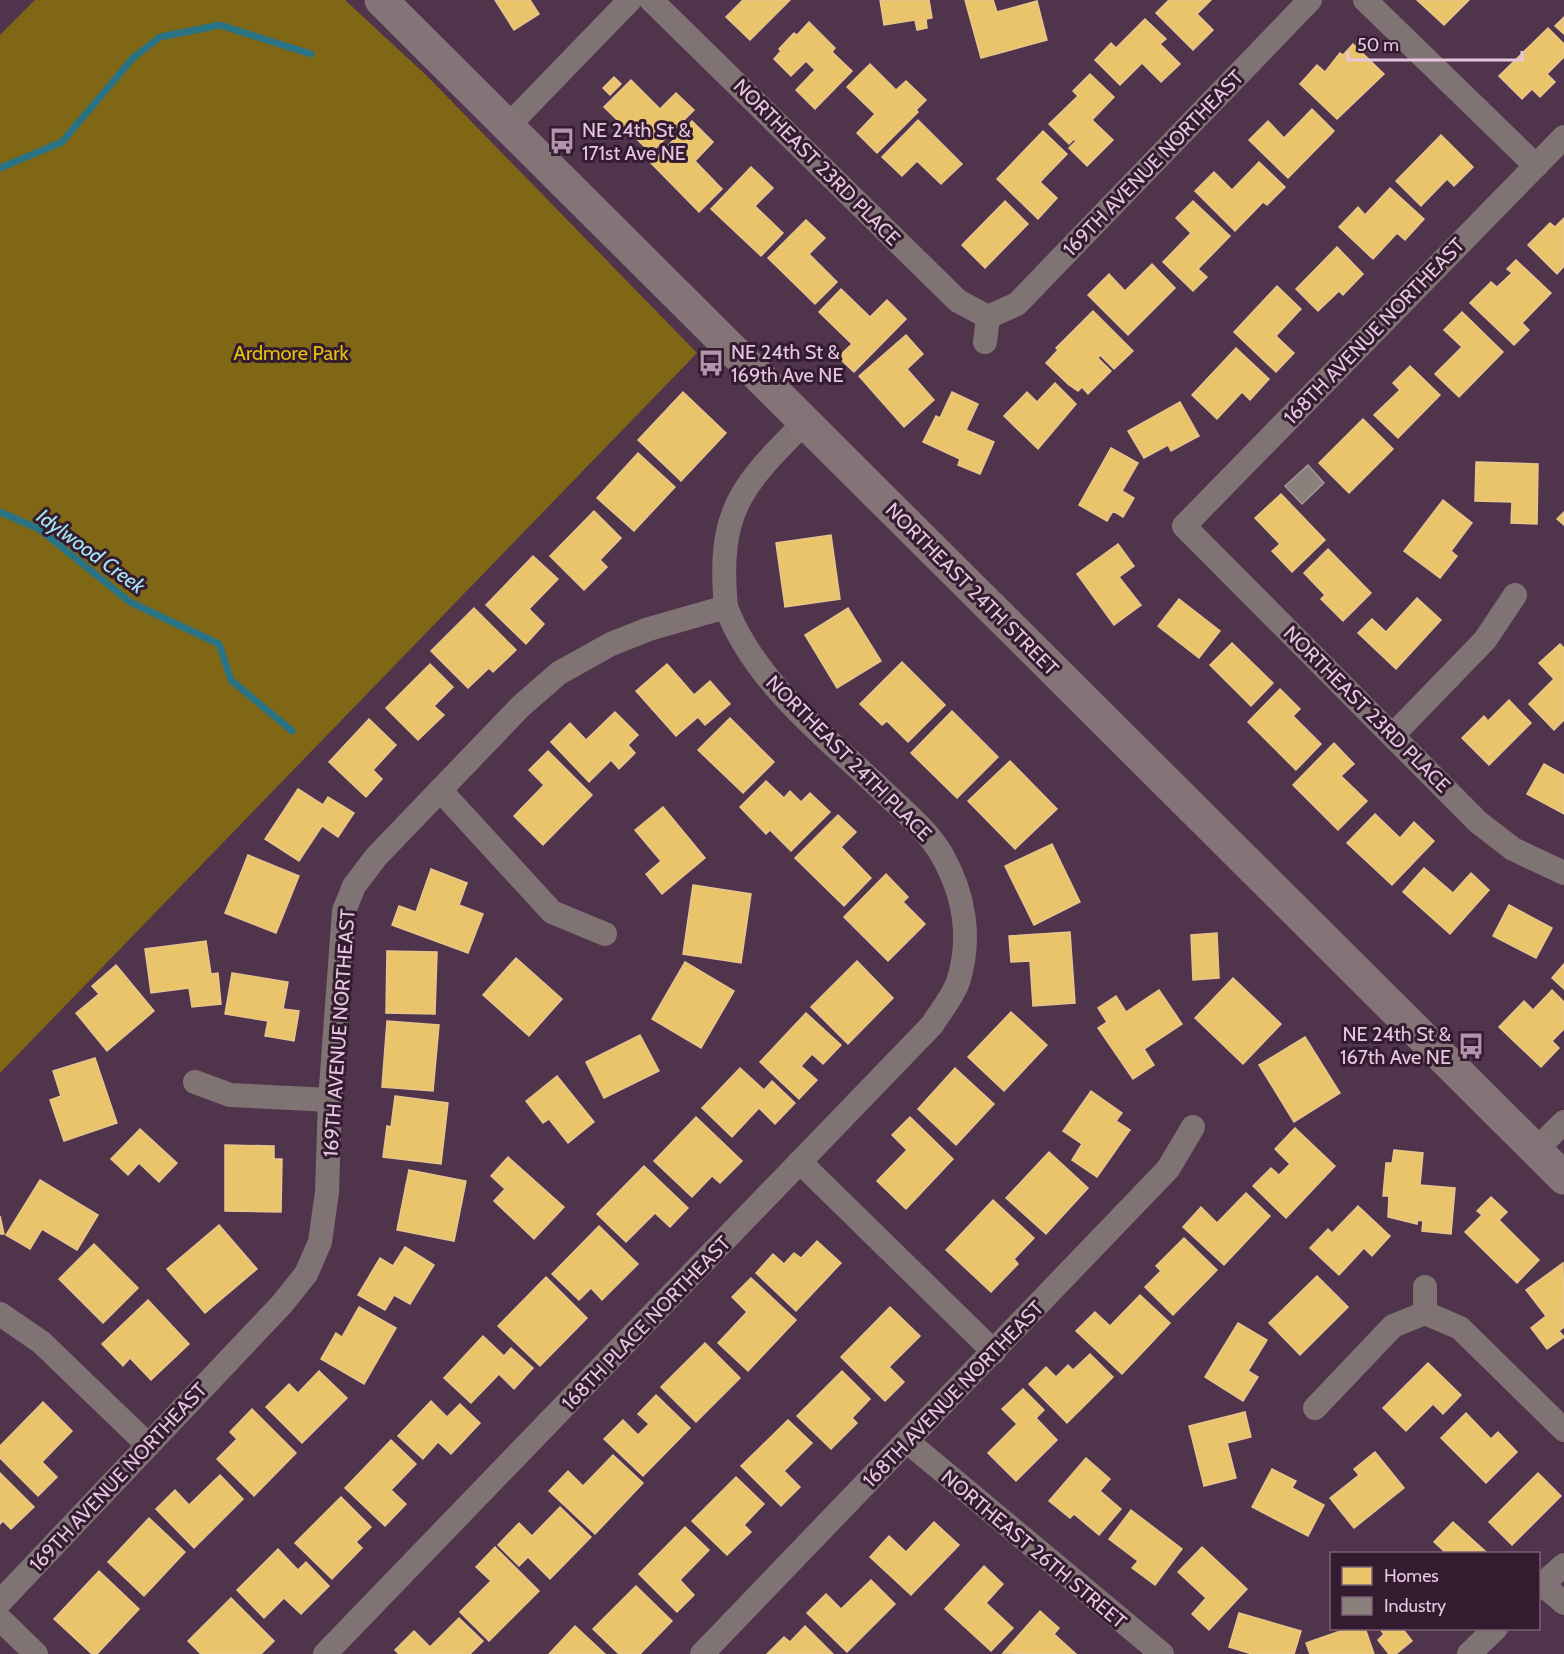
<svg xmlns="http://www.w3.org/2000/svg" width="1564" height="1654" viewBox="0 0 1564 1654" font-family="Cabin,sans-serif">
  <rect width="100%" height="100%" fill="#4f344b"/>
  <path fill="#7f6716" d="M35,0H345L427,76L697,353L0,1073V35Z"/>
  <g fill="#e9c46a" stroke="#e8c58d" stroke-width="1.5">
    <path d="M495,0H530L539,14L514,30Z"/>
    <path d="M743,0H790L750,40L726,17Z"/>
    <path d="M880,0H929L932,18L926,19L927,28L917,30L915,20L884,25Z"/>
    <path d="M965,0H993L997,12L1037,1L1047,40L981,58Z"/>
    <path d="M1169,0H1211L1197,14L1213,30L1193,50L1156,13Z"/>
    <path d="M1417,0H1469L1444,25Z"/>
    <path d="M1564,17V34L1555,26Z"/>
    <path d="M1145,19L1166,39L1160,44L1180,64L1161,82L1142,63L1120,85L1095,60L1111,43L1116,48Z"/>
    <path d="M809,22L835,48L832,52L852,71L815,109L796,90L815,70L806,61L791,76L774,59L781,51L779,49L794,33L797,35Z"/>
    <path d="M1548,28L1564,44V57L1547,74L1555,82L1540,97L1532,89L1522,99L1499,76Z"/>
    <path d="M1353,44L1384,74L1337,119L1300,84L1317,65L1325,72L1340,53L1343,55Z"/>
    <path d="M870,64L896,90L906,81L926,100L916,110L918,112L877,153L857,133L875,114L847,87Z"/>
    <path d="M1090,74L1114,97L1092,120L1113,140L1087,166L1069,148L1076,141L1074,139L1069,144L1049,124L1078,96L1073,91Z"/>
    <path d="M614,77L621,84L610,95L603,88Z"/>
    <path d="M631,80L660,109L676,93L694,110L651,153L604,107Z"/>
    <path d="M1312,109L1334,131L1288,178L1249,140L1268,121L1284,138Z"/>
    <path d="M918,120L962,164L941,184L917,161L902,176L882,157Z"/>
    <path d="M692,121L713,142L695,161L722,189L699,212L651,163Z"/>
    <path d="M1043,131L1067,154L1040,182L1057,198L1038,219L997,179Z"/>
    <path d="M1441,135L1473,167L1454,186L1447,179L1421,206L1396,181Z"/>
    <path d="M1259,162L1285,187L1267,205L1263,202L1235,231L1195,191L1214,172L1232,190Z"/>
    <path d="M751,167L773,188L755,206L783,233L761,256L711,209Z"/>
    <path d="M1390,188L1424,219L1405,240L1397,233L1373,259L1339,227L1358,207L1365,215Z"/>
    <path d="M1005,201L1028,224L985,268L962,245Z"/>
    <path d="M1193,201L1230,236L1198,269L1207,277L1193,291L1163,262L1191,233L1176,218Z"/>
    <path d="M1564,218V266L1557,274L1528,245L1550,223L1555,227Z"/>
    <path d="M806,220L825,238L809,254L837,282L815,304L768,258Z"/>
    <path d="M1337,247L1363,274L1343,295L1339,291L1318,311L1296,289Z"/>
    <path d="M1516,260L1551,293L1522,323L1529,330L1514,345L1470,303L1491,282L1497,287L1512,273L1507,269Z"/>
    <path d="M1152,264L1175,288L1128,335L1088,295L1109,274L1125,291Z"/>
    <path d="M1277,286L1301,309L1276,336L1294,353L1276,372L1234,332Z"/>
    <path d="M841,289L870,317L887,300L906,319L854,372L838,357L852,344L819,312Z"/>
    <path d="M1093,311L1133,351L1114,369L1100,355L1098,358L1111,371L1088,394L1082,387L1078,391L1069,385L1046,363L1058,350L1056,348Z"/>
    <path d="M1462,312L1503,352L1459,397L1435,374L1462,347L1444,330Z"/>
    <path d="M906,335L923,354L907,369L934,400L904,427L859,376Z"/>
    <path d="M1236,348L1269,379L1250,400L1242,392L1217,419L1192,395Z"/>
    <path d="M1410,366L1440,395L1398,438L1374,415L1400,390L1393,383Z"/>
    <path d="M1055,383L1076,404L1038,449L1004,416L1027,392L1037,402Z"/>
    <path d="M683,392L726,433L681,481L638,440Z"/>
    <path d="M952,392L978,404L966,430L994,442L980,474L958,465L960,459L923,442L936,416L940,418Z"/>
    <path d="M1180,402L1199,436L1171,451L1168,445L1144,458L1128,431Z"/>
    <path d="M1363,419L1393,449L1349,493L1319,463Z"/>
    <path d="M1111,448L1138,463L1122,491L1134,498L1123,517L1113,511L1107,521L1079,505Z"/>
    <path d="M638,453L675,487L634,531L597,498Z"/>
    <path d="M1476,462L1538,464L1537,524L1511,523L1512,502L1475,501Z"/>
    <path d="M1281,494L1325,540L1292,572L1272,551L1280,544L1255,518Z"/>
    <path d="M1443,500L1472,523L1451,551L1457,556L1440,578L1404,551Z"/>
    <path d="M594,511L621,538L600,560L607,567L584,590L550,556Z"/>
    <path d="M1564,512V525L1557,519Z"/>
    <path d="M831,535L840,599L785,607L776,543Z"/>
    <path d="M1118,544L1134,566L1119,577L1141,605L1114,625L1077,574Z"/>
    <path d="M1328,549L1371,593L1343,621L1321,599L1325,595L1304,573Z"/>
    <path d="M533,556L558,579L529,609L544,624L526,644L486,605Z"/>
    <path d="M1417,598L1441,620L1396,669L1358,633L1372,619L1386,632Z"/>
    <path d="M1179,599L1220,631L1199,658L1158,626Z"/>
    <path d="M474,608L516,650L493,672L489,668L468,688L431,651Z"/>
    <path d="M848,608L881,661L837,688L805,635Z"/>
    <path d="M1232,643L1273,683L1251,706L1210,665Z"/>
    <path d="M1560,644L1564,648V720L1554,730L1529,704L1554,679L1539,663Z"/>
    <path d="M902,662L945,705L908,742L887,721L882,725L860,704Z"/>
    <path d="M430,664L453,687L434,706L444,715L418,740L386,708Z"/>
    <path d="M667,664L694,695L710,681L730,704L705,725L698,717L676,736L636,691Z"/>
    <path d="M1280,689L1300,709L1293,716L1321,744L1296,770L1248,722Z"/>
    <path d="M1509,700L1531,723L1489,765L1462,738L1484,716L1488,721Z"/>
    <path d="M952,711L998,757L957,798L911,753Z"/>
    <path d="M615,712L638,735L628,745L635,753L619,769L611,760L589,782L551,742L570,723L586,740Z"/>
    <path d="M730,718L774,762L743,793L698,750Z"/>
    <path d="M369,719L396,745L373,770L382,779L366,797L329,762Z"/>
    <path d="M1334,743L1354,764L1341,776L1367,801L1338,830L1293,785Z"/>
    <path d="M548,751L592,795L543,845L514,816L544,785L529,770Z"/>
    <path d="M1010,761L1057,809L1015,849L968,801Z"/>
    <path d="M1544,764L1564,775V814L1527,794Z"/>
    <path d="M766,781L784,798L790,791L801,802L810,793L830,812L791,851L770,830L766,834L740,807Z"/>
    <path d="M298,789L323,805L328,797L354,813L338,837L322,826L299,861L265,839Z"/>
    <path d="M663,807L705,858L662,894L646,874L661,861L635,830Z"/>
    <path d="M1375,814L1400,838L1414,822L1434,841L1392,885L1347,843Z"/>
    <path d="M838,815L856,832L841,847L871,878L844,906L795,858Z"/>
    <path d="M1052,844L1080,902L1034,925L1005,866Z"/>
    <path d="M248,855L299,876L276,933L225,913Z"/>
    <path d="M1424,868L1453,893L1471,873L1489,890L1450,934L1403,892Z"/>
    <path d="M431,869L467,883L459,905L483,914L468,953L392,925L399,906L416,912Z"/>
    <path d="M886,874L908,897L903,902L925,924L888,961L844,917Z"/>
    <path d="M693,885L751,894L741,963L683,954Z"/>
    <path d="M1509,905L1552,928L1536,958L1493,936Z"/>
    <path d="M1070,932L1075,1003L1033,1006L1030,961L1011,962L1009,936Z"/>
    <path d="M1217,933L1219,978L1193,980L1191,935Z"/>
    <path d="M206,941L211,974L218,973L221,1004L192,1007L189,988L151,993L145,949Z"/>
    <path d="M387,951L437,952L435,1014L386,1013Z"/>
    <path d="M516,958L562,999L529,1036L483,995Z"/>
    <path d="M857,961L893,998L848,1044L811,1007Z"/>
    <path d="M685,962L734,991L701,1048L652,1019Z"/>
    <path d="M1564,964V989L1552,978Z"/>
    <path d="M116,965L154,1011L107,1051L76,1013L99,994L92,986Z"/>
    <path d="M232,973L288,982L283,1009L299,1011L294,1041L265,1036L268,1021L225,1014Z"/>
    <path d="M1233,978L1281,1024L1243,1064L1195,1018Z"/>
    <path d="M1159,990L1182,1024L1144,1049L1154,1065L1133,1079L1098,1028L1107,1022L1098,1008L1116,996L1126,1012Z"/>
    <path d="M1552,990L1564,1002V1029L1552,1041L1559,1048L1541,1067L1499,1027L1524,1001L1533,1010Z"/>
    <path d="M1011,1012L1047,1045L1004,1091L968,1057Z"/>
    <path d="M806,1013L841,1045L823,1064L812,1054L801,1066L817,1080L799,1099L760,1062Z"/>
    <path d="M387,1021L439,1025L433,1091L382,1087Z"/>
    <path d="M640,1035L659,1071L604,1098L586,1062Z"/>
    <path d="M1305,1037L1340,1093L1294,1122L1259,1065Z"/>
    <path d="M95,1058L117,1123L64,1141L50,1100L61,1096L53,1071Z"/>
    <path d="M740,1068L764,1090L772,1081L795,1103L775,1124L759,1108L732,1137L702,1108Z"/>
    <path d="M955,1068L994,1104L956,1145L918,1109Z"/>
    <path d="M557,1076L594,1122L568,1143L549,1119L543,1123L526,1101Z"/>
    <path d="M1091,1091L1122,1113L1116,1121L1130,1130L1097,1177L1072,1160L1082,1144L1063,1131Z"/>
    <path d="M395,1096L448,1103L441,1164L383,1157L387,1126L391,1127Z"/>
    <path d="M696,1117L742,1161L720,1183L712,1176L692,1197L654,1161Z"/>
    <path d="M910,1117L953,1159L906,1209L877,1181L907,1150L892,1135Z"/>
    <path d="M1295,1128L1335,1166L1286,1218L1253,1186L1271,1168L1279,1175L1290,1164L1275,1149Z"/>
    <path d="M140,1129L177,1163L159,1182L139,1163L128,1175L111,1159Z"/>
    <path d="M225,1145L274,1146V1159H282L281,1212L225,1211Z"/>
    <path d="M1394,1150L1423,1153L1420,1185L1455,1188L1451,1234L1422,1231L1423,1221L1418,1220L1417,1224L1388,1217L1389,1196H1383L1386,1163H1392Z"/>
    <path d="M1049,1152L1088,1188L1046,1234L1006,1198Z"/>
    <path d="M508,1157L564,1207L534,1239L494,1201L505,1189L491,1176Z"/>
    <path d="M644,1166L688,1208L670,1227L655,1213L626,1242L597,1214Z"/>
    <path d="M409,1170L466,1181L454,1241L397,1230Z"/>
    <path d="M40,1180L98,1215L77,1250L42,1229L30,1249L6,1235Z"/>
    <path d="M1246,1193L1270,1216L1224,1265L1183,1227L1201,1207L1217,1223Z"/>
    <path d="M1491,1197L1507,1212L1499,1220L1539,1260L1517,1283L1465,1232L1482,1215L1477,1211Z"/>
    <path d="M993,1200L1034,1238L1014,1259L1018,1264L991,1292L946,1250Z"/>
    <path d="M1358,1206L1390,1236L1372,1256L1364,1248L1339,1275L1310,1248L1328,1229L1332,1233Z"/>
    <path d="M0,1216L4,1234H0Z"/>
    <path d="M219,1225L257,1269L205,1313L167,1269Z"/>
    <path d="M599,1226L638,1264L602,1300L591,1288L579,1300L552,1274Z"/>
    <path d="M1184,1238L1217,1270L1173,1315L1145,1287L1161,1271L1156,1266Z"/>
    <path d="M817,1241L841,1263L796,1311L756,1273L773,1254L784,1264L794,1253L801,1258Z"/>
    <path d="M94,1244L138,1288L103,1323L59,1279Z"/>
    <path d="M405,1247L434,1265L410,1304L394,1295L385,1310L358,1295L380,1258L393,1266Z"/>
    <path d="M1563,1263L1564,1327L1559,1331L1564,1337L1547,1349L1531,1328L1546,1316L1526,1290Z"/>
    <path d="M1317,1276L1348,1307L1300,1355L1269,1323Z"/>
    <path d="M546,1277L587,1318L540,1366L498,1326Z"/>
    <path d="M751,1278L796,1320L748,1371L718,1343L747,1312L732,1297Z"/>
    <path d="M1140,1295L1170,1323L1122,1374L1076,1331L1095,1312L1110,1326Z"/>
    <path d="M148,1300L189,1344L151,1380L130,1358L123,1366L102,1344Z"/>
    <path d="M359,1307L396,1328L364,1384L321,1359L336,1333L342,1337Z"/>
    <path d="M890,1307L920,1336L889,1367L904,1382L885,1401L841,1357Z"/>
    <path d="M1238,1323L1267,1340L1248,1371L1258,1377L1243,1401L1205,1377Z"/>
    <path d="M483,1336L504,1356L511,1348L533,1368L514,1389L499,1374L471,1403L444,1378Z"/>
    <path d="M705,1343L740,1378L696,1422L661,1387Z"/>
    <path d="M1090,1354L1113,1377L1067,1423L1029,1384L1046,1367L1056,1377L1068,1365L1073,1370Z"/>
    <path d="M1428,1363L1461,1395L1443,1414L1433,1404L1406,1431L1383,1408Z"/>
    <path d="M319,1371L347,1398L302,1443L266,1407L289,1384L298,1393Z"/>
    <path d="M842,1371L870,1399L852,1418L857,1423L831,1449L797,1416Z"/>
    <path d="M1023,1389L1044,1410L1036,1418L1057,1440L1016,1481L988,1453L1017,1424L1002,1409Z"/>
    <path d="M656,1395L690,1428L643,1476L604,1439L623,1420L638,1435L649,1424L638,1414Z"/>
    <path d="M431,1401L447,1417L460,1404L480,1423L451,1454L438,1442L423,1459L398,1436Z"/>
    <path d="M43,1402L72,1431L42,1462L57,1477L38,1496L0,1458V1446Z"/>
    <path d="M252,1409L296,1453L254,1496L217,1459L237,1439L230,1432Z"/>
    <path d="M1245,1412L1251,1437L1227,1443L1236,1478L1204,1486L1189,1426Z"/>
    <path d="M1466,1413L1491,1439L1498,1432L1517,1452L1486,1483L1441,1438Z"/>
    <path d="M788,1420L812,1443L784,1471L800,1487L781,1506L741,1466Z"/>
    <path d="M391,1440L416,1464L391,1490L406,1504L385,1526L345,1488Z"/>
    <path d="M1375,1452L1404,1488L1354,1528L1330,1498L1359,1475L1354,1469Z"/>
    <path d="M613,1455L643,1483L595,1534L549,1491L568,1471L583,1486Z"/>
    <path d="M1086,1458L1110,1479L1100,1491L1121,1509L1099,1535L1074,1514L1070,1518L1049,1501Z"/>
    <path d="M1272,1469L1296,1481L1292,1488L1324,1505L1308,1536L1252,1507Z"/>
    <path d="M0,1473L34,1507L11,1529L3,1521L0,1524Z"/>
    <path d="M1538,1473L1561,1496L1512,1545L1489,1522Z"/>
    <path d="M220,1475L243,1499L194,1548L156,1509L175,1490L189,1505Z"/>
    <path d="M736,1477L764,1504L744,1525L751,1532L727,1555L692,1521Z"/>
    <path d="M341,1497L371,1527L356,1542L362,1548L332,1579L295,1543Z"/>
    <path d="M560,1507L591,1537L550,1579L528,1557L519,1566L498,1545L519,1523L532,1536Z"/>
    <path d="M1131,1510L1182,1549L1155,1585L1132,1568L1138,1561L1109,1539Z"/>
    <path d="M149,1518L185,1552L144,1596L108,1562Z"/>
    <path d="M934,1522L959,1545L911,1595L870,1557L889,1536L906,1552Z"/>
    <path d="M1453,1522L1486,1552L1485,1554H1442L1444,1551L1434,1542Z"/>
    <path d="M685,1527L709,1550L680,1580L694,1595L677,1612L639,1574Z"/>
    <path d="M495,1547L539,1591L489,1641L460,1612L491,1581L476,1567Z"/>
    <path d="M1202,1547L1247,1589L1209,1630L1192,1614L1206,1598L1178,1572Z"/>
    <path d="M278,1549L298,1570L306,1562L329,1586L301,1614L284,1598L264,1618L237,1590Z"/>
    <path d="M984,1566L1003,1584L986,1603L1013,1628L991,1651L945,1609Z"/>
    <path d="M99,1571L139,1609L97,1654H92L54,1619Z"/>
    <path d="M871,1580L895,1604L847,1652L807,1613L826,1594L841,1609Z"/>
    <path d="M636,1586L672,1621L640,1654H619L593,1629Z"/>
    <path d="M231,1598L274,1641L261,1654H201L188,1641Z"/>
    <path d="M1040,1611L1059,1628L1054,1634L1076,1654L1003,1653Z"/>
    <path d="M1239,1613L1301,1631L1294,1654H1252L1229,1647Z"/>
    <path d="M459,1618L483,1641L470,1654H399L395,1650L414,1631L430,1647Z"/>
    <path d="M575,1626L605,1654H549Z"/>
    <path d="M805,1626L833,1654H767L784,1637L790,1642Z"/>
    <path d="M1349,1628H1365L1374,1654H1310L1306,1643Z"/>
    <path d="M1379,1628H1402L1412,1641L1396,1654H1389L1378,1640L1384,1634Z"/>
  </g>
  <path fill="#8a817c" stroke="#a6969a" stroke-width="1.5" d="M1308,465L1324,483L1302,504L1285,486Z"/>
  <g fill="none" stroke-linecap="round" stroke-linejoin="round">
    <g stroke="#2a7384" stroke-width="7">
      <path d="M0,168L62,142L133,58L160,37L220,25L311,54"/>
      <path d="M0,512L39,529L130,602L219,644L231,680L292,731"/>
    </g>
    <g stroke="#807374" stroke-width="24">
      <path d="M651,0L958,301L988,317"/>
      <path d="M1365,0L1536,166"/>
      <path d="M508,126L630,0"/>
      <path d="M1564,137L1184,526L1478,822L1513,849L1564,873"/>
      <path d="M988,317L1017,304L1310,0"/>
      <path d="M985,342L988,317"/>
      <path d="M1393,735L1485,640L1515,595"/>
      <path d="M440,790L552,912L605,934"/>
      <path d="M195,1082L230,1095L330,1100"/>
      <path d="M1536,1150L1564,1122"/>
      <path d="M801,1163L994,1352"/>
      <path d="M1425,1313L1460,1328L1564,1430"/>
      <path d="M1425,1313V1287"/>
      <path d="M0,1314L41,1342L148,1445"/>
      <path d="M1315,1408L1393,1326L1425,1313"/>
      <path d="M908,1442L1162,1654"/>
      <path d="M1542,1584L1564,1603"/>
      <path d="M1538,1588L1564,1565"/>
      <path d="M0,1602L282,1304L306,1274L320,1242L327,1192L330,1100L344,911L354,886L376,857L521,706L559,673L611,644L649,629L726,607C717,511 741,486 805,422"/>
      <path d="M0,1619L36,1654"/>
      <path d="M325,1654L932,1025C941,1011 953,996 958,982C972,938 964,894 942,855C929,832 906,813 887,795C829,739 755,684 726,607"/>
      <path d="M702,1654L1168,1169L1193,1127"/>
      <path d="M1469,1654L1496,1628"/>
    </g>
    <path stroke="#857477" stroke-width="33" d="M381,0L1564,1178"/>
  </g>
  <defs>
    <g id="bus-bare" transform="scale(2.07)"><path d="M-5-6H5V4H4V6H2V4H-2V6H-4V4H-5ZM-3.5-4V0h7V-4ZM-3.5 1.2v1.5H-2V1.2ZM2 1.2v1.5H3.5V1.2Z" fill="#b294ac" stroke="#331c2f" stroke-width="2.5" paint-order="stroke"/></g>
  </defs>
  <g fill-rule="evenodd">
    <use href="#bus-bare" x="562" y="141"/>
    <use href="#bus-bare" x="711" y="363"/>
    <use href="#bus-bare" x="1471" y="1046"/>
  </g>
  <g text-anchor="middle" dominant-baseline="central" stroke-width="6" stroke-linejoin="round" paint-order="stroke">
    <g font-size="20" fill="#e7c7e0" stroke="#331c2f" text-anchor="start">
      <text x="582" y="130">NE 24th St &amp;<tspan x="582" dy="23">171st Ave NE</tspan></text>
      <text x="731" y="352">NE 24th St &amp;<tspan x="731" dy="23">169th Ave NE</tspan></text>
      <text x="1451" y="1034" text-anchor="end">NE 24th St &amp;<tspan x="1451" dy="23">167th Ave NE</tspan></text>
    </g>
    <g font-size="20" fill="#e7c7e0" stroke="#331c2f">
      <text transform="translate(817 162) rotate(45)">NORTHEAST 23RD PLACE</text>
      <text transform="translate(1153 163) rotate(-46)">169TH AVENUE NORTHEAST</text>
      <text transform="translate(1374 331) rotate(-46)">168TH AVENUE NORTHEAST</text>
      <text transform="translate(972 589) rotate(45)">NORTHEAST 24TH STREET</text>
      <text transform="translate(1367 709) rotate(45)">NORTHEAST 23RD PLACE</text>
      <text transform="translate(849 758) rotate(45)">NORTHEAST 24TH PLACE</text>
      <text transform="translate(339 1033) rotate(-86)">169TH AVENUE NORTHEAST</text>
      <text transform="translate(646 1323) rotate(-46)">168TH PLACE NORTHEAST</text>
      <text transform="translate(953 1394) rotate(-46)">168TH AVENUE NORTHEAST</text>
      <text transform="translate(118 1477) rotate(-47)">169TH AVENUE NORTHEAST</text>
      <text transform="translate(1034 1549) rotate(40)">NORTHEAST 26TH STREET</text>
    </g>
    <g font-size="20" fill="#e7c00e" stroke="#331c2f">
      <text x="291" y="353">Ardmore Park</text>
    </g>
    <g font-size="21" font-style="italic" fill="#a5e4f3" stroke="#331c2f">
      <text transform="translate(91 551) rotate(36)">Idylwood Creek</text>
    </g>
  </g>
  <rect x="1330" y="1552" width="210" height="78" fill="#331c2f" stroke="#7b6076" stroke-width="1.5"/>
  <rect x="1342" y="1567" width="30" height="18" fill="#e9c46a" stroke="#7b6076" stroke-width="1.5"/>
  <text x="1384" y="1582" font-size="18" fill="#e7c7e0">Homes</text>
  <rect x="1342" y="1597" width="30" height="18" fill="#8a817c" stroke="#7b6076" stroke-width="1.5"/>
  <text x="1384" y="1612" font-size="18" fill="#e7c7e0">Industry</text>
  <path d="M1348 51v9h174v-9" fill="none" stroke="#e7c7e0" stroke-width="3"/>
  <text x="1357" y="51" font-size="18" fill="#e7c7e0" stroke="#331c2f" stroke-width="4.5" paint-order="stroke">50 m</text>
</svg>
